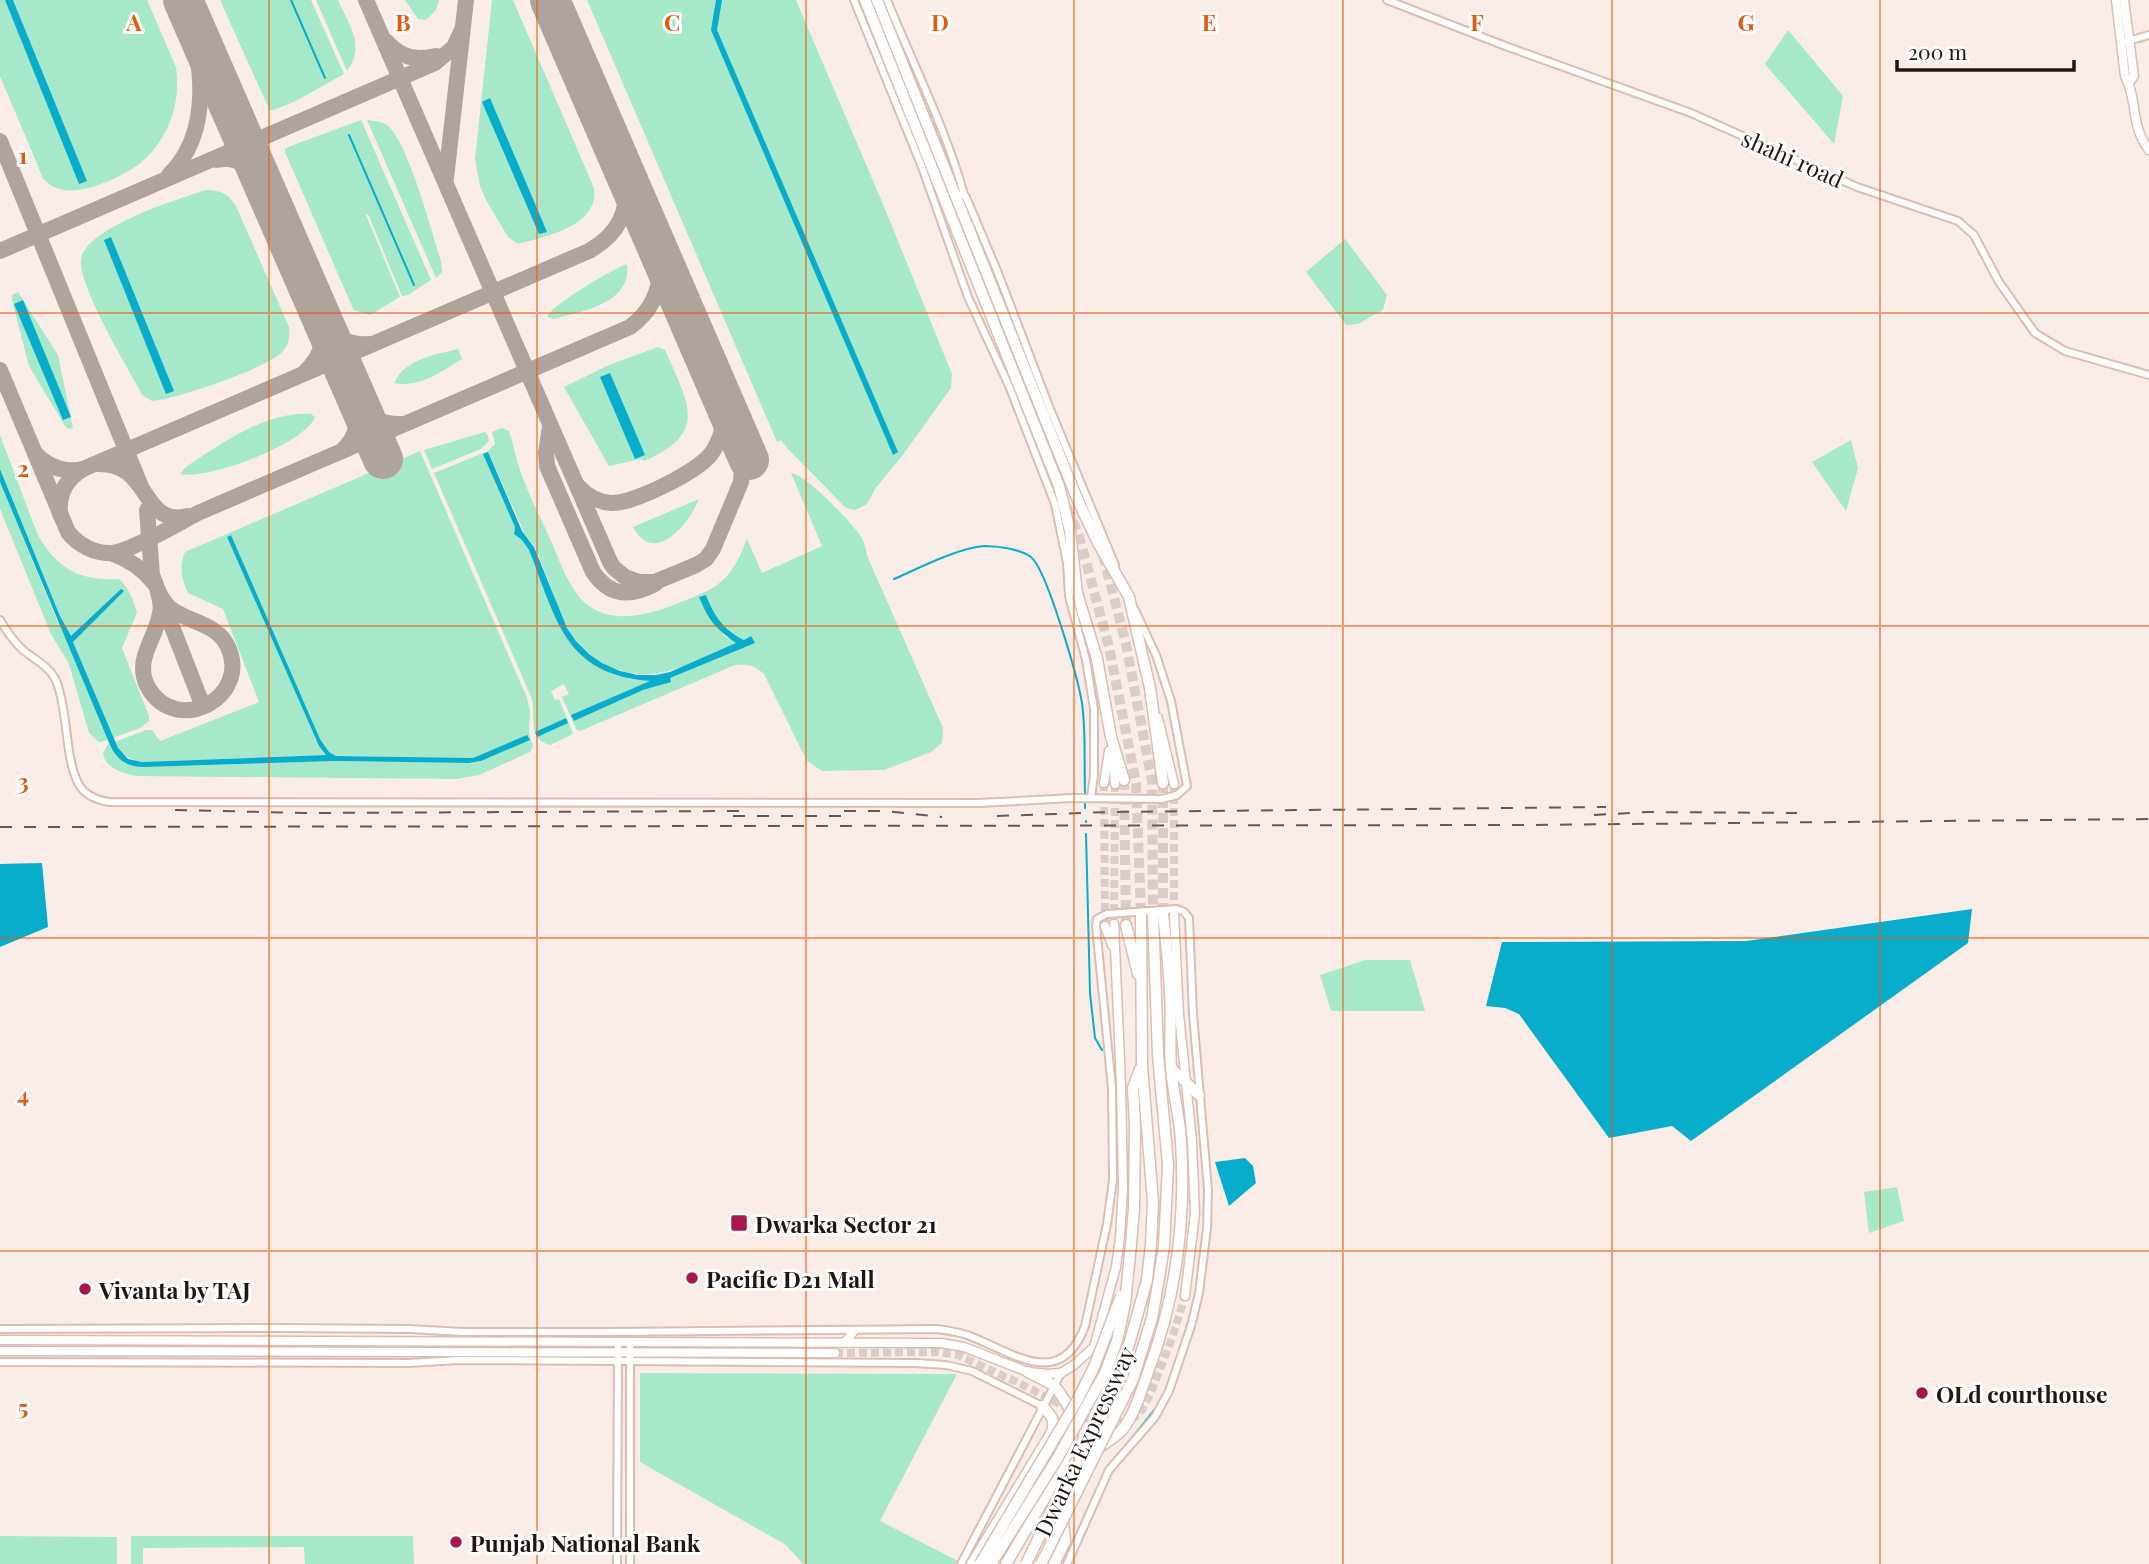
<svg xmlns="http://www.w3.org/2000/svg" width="2149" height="1564" viewBox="0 0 2149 1564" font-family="'Playfair Display',serif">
  <rect width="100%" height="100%" fill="#faede8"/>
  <g fill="#a5e8ca" fill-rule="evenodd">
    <path d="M0,0H5L87,181L13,0H147L176,67C179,92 176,114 163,136C157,147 148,157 138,165C116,180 64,206 43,178L0,76Z"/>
    <path d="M220,0H311L344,74L294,102L270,111Z"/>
    <path d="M316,0H338C349,25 366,46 347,71Z"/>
    <path d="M405,0H439L436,10L426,20L418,19Z"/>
    <path d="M492,0H513L594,188C600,226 545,237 518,244L508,237L486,200L480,186L475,159Z"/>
    <path d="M587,0H796L885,209L952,374L951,388L902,456L875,489L867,504L855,510L846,508L788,449L781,440L777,442Z"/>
    <path d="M1788,30L1843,96L1834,144L1765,64Z"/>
    <path d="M361,120L431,280L408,295L402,296L368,214L366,215L400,297L370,315L354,310L351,304L285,152V149L288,147Z"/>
    <path d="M367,120C374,121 381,121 387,125C408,141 432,233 441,261L442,272L436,278Z"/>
    <path d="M206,190C221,191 228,193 236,206L289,327C290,336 289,345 282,352C265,369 177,399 152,401L143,396C129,370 77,284 81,259C87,227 178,199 206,190Z"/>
    <path d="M1345,239L1387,295L1383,310L1358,324L1346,325L1306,272Z"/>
    <path d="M627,264C632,304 582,311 554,319L547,317C553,304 611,270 627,264Z"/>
    <path d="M18,292L58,355L73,428L69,429L65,426L29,366L12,300V295ZM22,301H23L63,420L15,304Z"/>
    <path d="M658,347L665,350C687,401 711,433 644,461L641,459L609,466L564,387L609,365Z"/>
    <path d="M458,349L462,359C441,372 420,388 394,383C406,358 435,355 458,349Z"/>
    <path d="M311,414L315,417C305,444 208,480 180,474L186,467C222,443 266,411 311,414Z"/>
    <path d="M502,428L509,431C513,442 515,455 519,467C527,492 540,516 551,541C559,559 565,578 577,594C602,627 643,617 676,604C718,588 730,583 747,539L762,573L822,546L791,473C805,474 853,523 861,537C865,543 866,551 868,558L943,728L942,743L931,752L884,770L822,771L807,761L764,674C755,666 748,663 735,665L580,731L576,729L562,697L569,694L564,684L551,691L555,700L559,699L573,733L571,735L550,745C527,739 536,717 532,699L434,473L488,451L495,444L492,432ZM488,452L521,525C523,534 530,539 535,547C540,558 544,571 549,582C555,599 561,617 570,632C578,646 591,657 605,664C651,689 694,662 737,643L724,636L700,597L706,595C718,621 724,634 754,643L670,678V682L643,690L574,721L572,715L652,681C566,678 556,617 529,550L522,540L514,534L515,527Z"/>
    <path d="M485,432L488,436L489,441L481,449L432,469L424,450Z"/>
    <path d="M0,435L37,533C51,560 71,577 102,579C108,580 113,579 119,579C129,588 134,601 137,613L122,648L149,716V721L140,728L104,741L99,742L89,733L69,664L51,634L0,509V482L56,618L113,737L73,642L121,589L71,637L60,616L0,469Z"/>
    <path d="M1851,440L1858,468L1846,511L1812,462Z"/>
    <path d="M420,451L527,698L530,710L529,734L533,746L530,752L479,775L456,779L136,776C123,773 106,769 103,754L107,745L146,730H152L160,741L259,702L223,609L188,593C181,578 179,568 185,552ZM231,535L320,739L329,752L336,756L473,758L527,736L529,740L481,761L469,763L335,761L137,767C124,765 116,758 110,745C124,751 125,760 142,762L327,755L319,746L227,537Z"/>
    <path d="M699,499C689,524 654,567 633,527Z"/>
    <path d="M1365,960H1410L1425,1011H1331L1320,975Z"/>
    <path d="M1897,1187L1904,1221L1869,1233L1864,1192Z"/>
    <path d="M640,1373L957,1374L880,1521L958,1561L956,1564H803L786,1545L640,1462Z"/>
    <path d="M0,1536L117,1537V1564H0Z"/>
    <path d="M131,1536H413L414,1564H305L304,1547L143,1548V1564H131Z"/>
  </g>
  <g fill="#08adcc">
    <path d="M5,0H13L87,181L79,184Z"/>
    <path d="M716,0H722L717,30L898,452L893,455L711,30Z"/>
    <path d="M490,98L547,232L539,234L482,102Z"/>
    <path d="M111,237L174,391L166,394L104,240Z"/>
    <path d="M23,300L71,417L63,420L14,304Z"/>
    <path d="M610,373L645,455L635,459L600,377Z"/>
    <path d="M488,452L522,531L534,547L567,628L576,641L589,654L602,663L620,671L638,675H656L670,672L736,643C716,629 709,621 699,597L706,595C714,615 723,630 744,640L751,636L755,643L670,678L671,682L643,690L574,721L571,715L650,681C564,675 556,618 529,550L522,540L514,534L515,527L483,454Z"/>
    <path d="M0,469L60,616L71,636L121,589L124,591L73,642L118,748L128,759L142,762L326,755L319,746L227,537L231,535L320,739L329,752L336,756L473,758L527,735L530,740L481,761L469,763L335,761L143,767C127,767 117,760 110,745L0,482Z"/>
    <path d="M566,718L568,723L537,737L535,732Z"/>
    <path d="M42,863L48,927L0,947V864Z"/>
    <path d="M1972,909L1968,943L1691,1141L1672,1126L1609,1138L1519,1014L1505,1008L1486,1006L1502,942L1746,941Z"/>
    <path d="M1245,1158L1253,1166L1256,1183L1229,1206L1215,1162Z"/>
  </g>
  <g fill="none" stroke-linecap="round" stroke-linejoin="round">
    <g stroke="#08adcc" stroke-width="2">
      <path d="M291,0L325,78"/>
      <path d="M349,135L414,285"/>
      <path d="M894,579C919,568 958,548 984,546C998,546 1020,549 1031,557C1047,570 1078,679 1082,703C1086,730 1084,765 1085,793"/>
      <path d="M1085,803V808"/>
      <path d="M1086,821V822"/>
      <path d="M1086,834L1090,993L1095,1038L1102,1050"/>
      <path d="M1184,1335L1188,1323"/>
      <path d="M1123,1449L1156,1408"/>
      <path d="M1063,1564L1105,1472"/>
    </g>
    <g stroke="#afa39e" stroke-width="16">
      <path d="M366,0L610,562L614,568L625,577L639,582H655L696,565L706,559L713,549L741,482L743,447"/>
      <path d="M387,42C400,57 417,61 436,56"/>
      <path d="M0,141L142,489"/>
      <path d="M217,160C240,155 254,171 265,189"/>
      <path d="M169,175C214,131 202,58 185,5"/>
      <path d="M446,178L466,0"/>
      <path d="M0,251L435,63L454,47L462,30"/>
      <path d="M322,321C335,337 348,346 370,344"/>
      <path d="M0,370L68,532C78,545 95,554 112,553C131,551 179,523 198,513L630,327C655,309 663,284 660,254"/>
      <path d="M305,372C321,357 325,342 322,321"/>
      <path d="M354,396C366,416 379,425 403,424"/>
      <path d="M550,427L546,453L547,466L593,572C610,597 631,597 655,584"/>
      <path d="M342,451C357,437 360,421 355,401"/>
      <path d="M35,453C48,467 64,473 83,469L589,251C619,234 630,211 625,176"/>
      <path d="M96,464C152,461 140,528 188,516"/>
      <path d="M578,486C587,496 597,502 611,503C633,504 697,472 711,454C722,439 725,422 725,403"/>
      <path d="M147,510L152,575L202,704"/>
      <path d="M60,514C58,494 66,479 83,469"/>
      <path d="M111,553C128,559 143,569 154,583"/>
      <path d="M158,592C162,598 165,604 171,609C190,623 217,623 228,647C251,697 178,736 149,689C132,661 156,640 160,613C162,606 160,599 158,592Z"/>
    </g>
    <g stroke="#afa39e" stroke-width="40">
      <path d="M183,0L383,459"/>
      <path d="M550,0L749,460"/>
    </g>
    <g stroke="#d9cdc8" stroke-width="8" stroke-dasharray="8 4" stroke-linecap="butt">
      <path d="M1104,783L1105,926"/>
      <path d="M1174,784V914"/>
      <path d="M1114,924L1115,784"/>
      <path d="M835,1353L937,1352L958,1355L1021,1384L1092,1421L1120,1423L1129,1421L1135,1417L1142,1410L1150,1395L1172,1338L1185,1296"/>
    </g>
    <g stroke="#d9cdc8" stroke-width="10" stroke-dasharray="10 5" stroke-linecap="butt">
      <path d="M858,0L952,231"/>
      <path d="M894,25L1020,343"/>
      <path d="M1073,477L1091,518"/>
      <path d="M1067,507L1079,536L1109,647L1136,783L1141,914"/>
      <path d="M1103,555L1126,644L1152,781L1153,913"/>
      <path d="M1124,780L1126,925"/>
      <path d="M1163,783V914"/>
    </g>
    <g stroke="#dcbdb1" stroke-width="10">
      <g id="minor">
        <path d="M854,0L922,167L968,297L1009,386L1055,504L1067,563L1069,596L1086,660L1094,709V775L1091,798"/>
        <path d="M887,0C913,64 945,127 964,194"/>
        <path d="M1387,0L1508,47L1691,113L1857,187L1958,221L1974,235L1999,282L2035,333L2065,351L2149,375"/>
        <path d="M2121,43L2149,35"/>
        <path d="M956,196L962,194L966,197L998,273L1050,409L1115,565"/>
        <path d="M0,620C7,632 13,641 23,650C35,660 51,667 57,683C68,713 65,757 78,783C84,795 97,800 109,802L978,803L1073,798L1162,799L1177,795L1187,786L1171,701L1156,655L1135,610"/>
        <path d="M0,1329L282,1328L410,1329L462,1332H613L938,1329C949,1331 960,1332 970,1336C1013,1353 1061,1391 1085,1326L1107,1224L1113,1180L1112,1088L1096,926L1097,919L1107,914L1177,909L1184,912L1189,918L1193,1014L1208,1190L1207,1228L1199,1293L1191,1326L1169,1391L1155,1417L1109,1470L1067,1564"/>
        <path d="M630,1342V1564"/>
        <path d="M0,1362L409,1363L459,1360L915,1363L946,1365L972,1371L1042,1406"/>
        <path d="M617,1564L618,1342"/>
        <path d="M961,1564L1061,1373"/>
      </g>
    </g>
    <g stroke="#dcbdb1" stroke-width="11">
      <g id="major">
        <path d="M2116,0L2125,76C2138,100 2130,126 2149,150"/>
        <path d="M2124,0L2134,76L2129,83"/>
        <path d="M1158,718L1174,784"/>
        <path d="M1112,750L1115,784"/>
        <path d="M1104,783L1109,751"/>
        <path d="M1174,915L1179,1014L1192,1141L1195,1214L1185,1296"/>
        <path d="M1105,926L1112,945"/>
        <path d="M0,1340L941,1343L964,1347L1028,1372L1047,1374L1061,1373L1074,1365L1094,1347L1116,1267L1120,1237L1123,1188L1121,1084L1114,924"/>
        <path d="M845,1342L854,1331"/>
        <path d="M0,1351L835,1353"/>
      </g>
    </g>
    <g stroke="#dcbdb1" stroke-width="13">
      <g id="highway">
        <path d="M865,0L1059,486L1070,531L1077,593L1097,659L1111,737L1124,780"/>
        <path d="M877,0L1076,496L1097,541L1129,597L1150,688L1163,783"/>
        <path d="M1153,913L1158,1055L1168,1165L1164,1246L1158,1284"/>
        <path d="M1141,914L1142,1066L1153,1202L1151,1245L1147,1280"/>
        <path d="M1126,925L1138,974"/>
        <path d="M1171,1068L1199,1095"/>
        <path d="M1131,1244L1134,1209L1135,1124L1133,1088L1140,1069"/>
        <path d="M1028,1372C1036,1376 1045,1380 1053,1385C1057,1388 1060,1393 1063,1398C1081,1421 1071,1446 1061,1470"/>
        <path d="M972,1564L1052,1432C1056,1420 1051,1415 1042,1406"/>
        <path d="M1006,1564L1060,1472C1077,1459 1109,1444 1122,1430C1135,1414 1141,1391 1148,1372C1176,1298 1186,1221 1181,1142C1180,1118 1173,1093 1171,1068C1169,1044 1172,1019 1170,994C1169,967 1166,941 1163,914"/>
        <path d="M1054,1564L1065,1541L1063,1522"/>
      </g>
    </g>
    <use href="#minor" stroke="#fff" stroke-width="6"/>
    <use href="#major" stroke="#fff" stroke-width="8"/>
    <use href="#highway" stroke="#fff" stroke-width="10"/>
    <g stroke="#645954" stroke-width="2" stroke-dasharray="12 12" stroke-linecap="butt">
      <path d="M175,810L306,813L742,811"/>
      <path d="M844,811H884L942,817"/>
      <path d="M1594,815L1647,812L1797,813"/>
      <path d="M733,816H852"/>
      <path d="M997,816L1110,812L1606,807"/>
      <path d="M0,827L1527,825L2149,819"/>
    </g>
    <g stroke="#dcbdb1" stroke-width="13" stroke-linecap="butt">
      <g id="highway-bridge">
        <path d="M980,1564L1077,1401L1094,1367L1121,1296"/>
        <path d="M991,1564L1057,1459L1105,1373L1117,1341L1125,1304L1131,1244"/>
        <path d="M1026,1564L1118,1375L1130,1341L1147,1280"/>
        <path d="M1041,1564L1133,1379L1152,1318L1158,1284"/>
      </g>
    </g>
    <use href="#highway-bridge" stroke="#fff" stroke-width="10"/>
  </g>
  <path fill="none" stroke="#e8590c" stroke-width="2" stroke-opacity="0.55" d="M269,0V1564M537,0V1564M806,0V1564M1074,0V1564M1343,0V1564M1612,0V1564M1880,0V1564M0,313H2149M0,626H2149M0,938H2149M0,1251H2149"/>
  <g fill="#a9164c" stroke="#fff" stroke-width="2.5">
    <rect x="730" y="1214" width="18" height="18" rx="3.5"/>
    <circle cx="692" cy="1278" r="7"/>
    <circle cx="85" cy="1289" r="7"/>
    <circle cx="1922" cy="1393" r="7"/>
    <circle cx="456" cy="1542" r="7"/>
  </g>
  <g text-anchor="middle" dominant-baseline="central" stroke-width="6" stroke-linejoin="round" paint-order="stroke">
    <g font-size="23" fill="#211612" stroke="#fff">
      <text transform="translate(1793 158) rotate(24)">shahi road</text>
      <text transform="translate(1084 1441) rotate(-65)">Dwarka Expressway</text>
    </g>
    <g font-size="23" font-weight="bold" fill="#211612" stroke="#fff" text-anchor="start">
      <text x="755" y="1223">Dwarka Sector 21</text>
      <text x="706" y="1278">Pacific D21 Mall</text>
      <text x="99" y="1289">Vivanta by TAJ</text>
      <text x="1936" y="1393">OLd courthouse</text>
      <text x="470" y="1542">Punjab National Bank</text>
    </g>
  </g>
  <g font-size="23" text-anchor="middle" font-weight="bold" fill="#e8590c" stroke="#fff" stroke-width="6" stroke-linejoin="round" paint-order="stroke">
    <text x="134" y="31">A</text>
    <text x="403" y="31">B</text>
    <text x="672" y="31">C</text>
    <text x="940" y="31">D</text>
    <text x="1209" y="31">E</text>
    <text x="1477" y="31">F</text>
    <text x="1746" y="31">G</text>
    <text x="23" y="164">1</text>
    <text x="23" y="477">2</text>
    <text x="23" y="790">3</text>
    <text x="23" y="1103">4</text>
    <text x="23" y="1416">5</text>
  </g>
  <path d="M1897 60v10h177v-10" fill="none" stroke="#211612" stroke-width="3.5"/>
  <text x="1908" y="60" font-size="21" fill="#211612" stroke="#ffffff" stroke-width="5" paint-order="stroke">200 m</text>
</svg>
